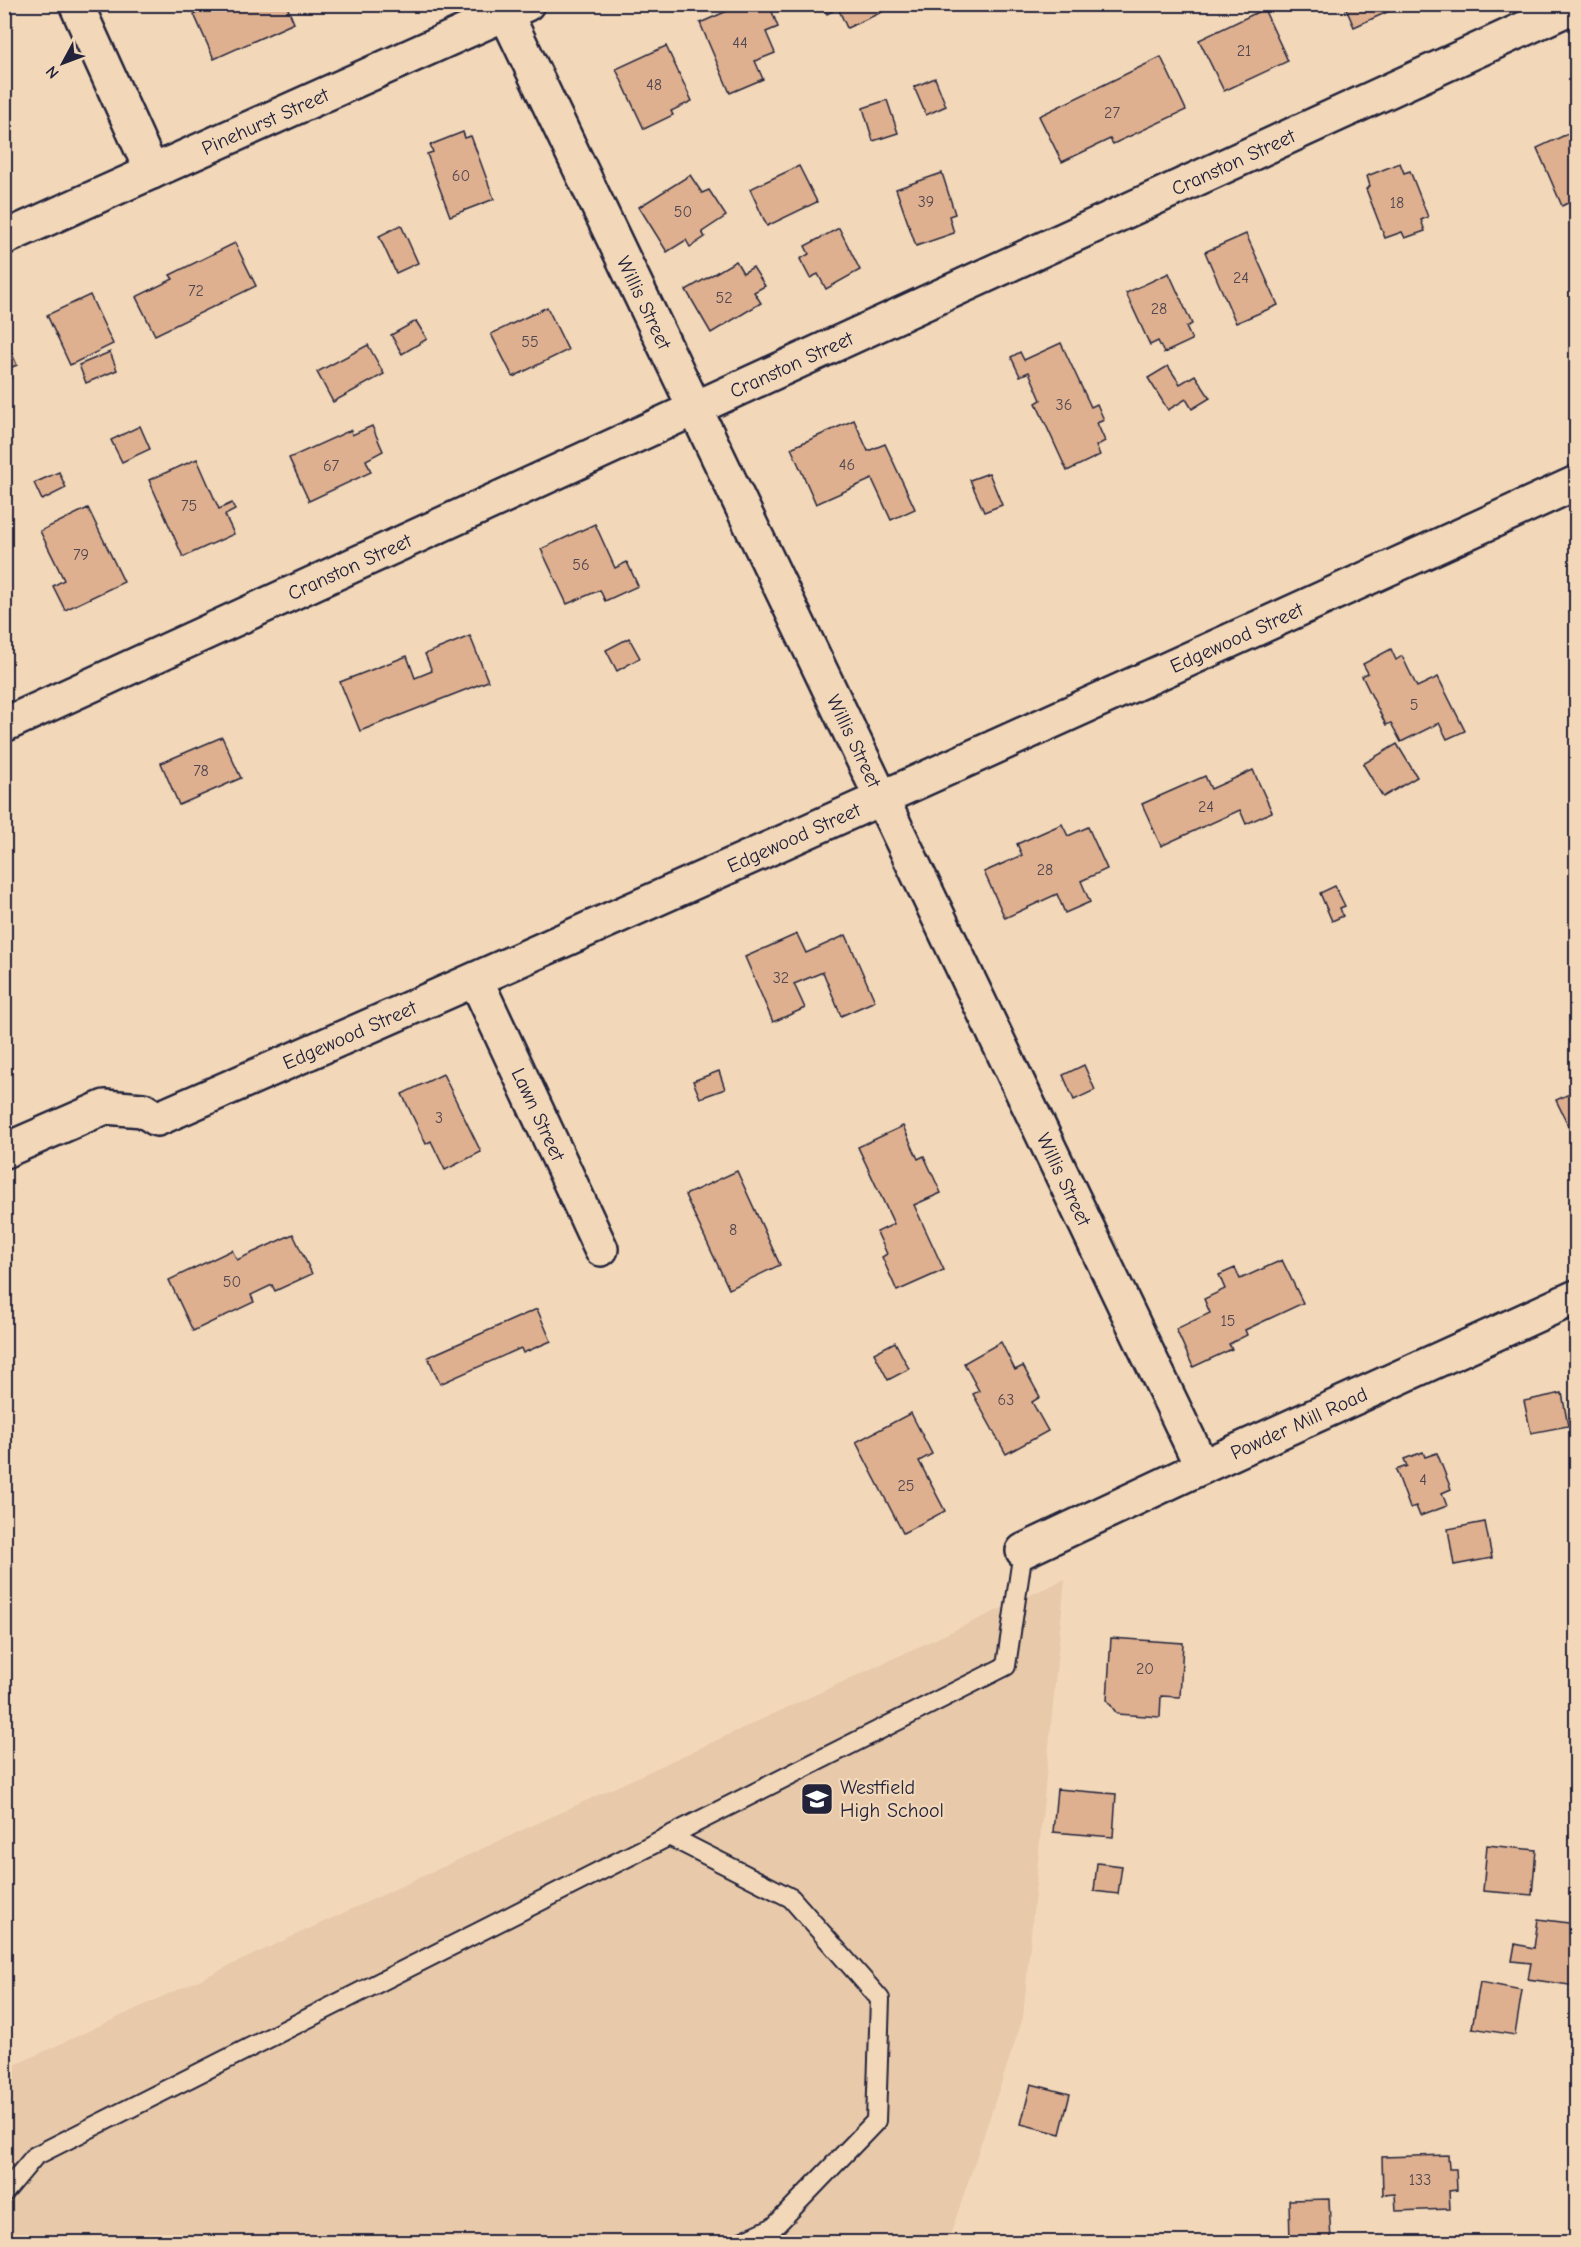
<svg xmlns="http://www.w3.org/2000/svg" width="1581" height="2247" viewBox="0 0 1581 2247" font-family="'Comic Neue',sans-serif">
  <rect width="100%" height="100%" fill="#f2d8b9"/>
  <filter id="ink" filterUnits="userSpaceOnUse"><feTurbulence type="fractalNoise" baseFrequency=".0167" numOctaves="2"/><feDisplacementMap in="SourceGraphic" scale="12" xChannelSelector="R" yChannelSelector="G"/><feConvolveMatrix kernelMatrix="1 2 1 2 8 2 1 2 1" color-interpolation-filters="sRGB"/></filter>
  <g filter="url(#ink)">
    <path fill="#e8c9aa" d="M1065,1579L1023,2018L948,2242H5L4,2070Z"/>
    <g fill="#deb08f" stroke="#22223b" stroke-width="1.5">
      <path d="M215,4H286L294,23L214,59L194,14Z"/>
      <path d="M743,4H769L778,27L766,32L775,53L755,61L763,79L730,93L700,23Z"/>
      <path d="M823,4H889L891,8L847,28L838,8L827,14Z"/>
      <path d="M1344,4H1405L1354,27Z"/>
      <path d="M1264,9L1288,61L1224,91L1199,40Z"/>
      <path d="M666,46L692,101L671,111L673,115L644,129L616,69Z"/>
      <path d="M1161,57L1186,110L1113,144L1110,139L1062,162L1039,116Z"/>
      <path d="M935,78L946,106L926,115L914,87Z"/>
      <path d="M887,100L898,133L873,141L863,108Z"/>
      <path d="M1576,130V199L1562,206L1537,148Z"/>
      <path d="M463,132L465,138L471,136L494,199L450,216L427,154L433,152L430,145Z"/>
      <path d="M1400,163L1404,173L1410,171L1428,217L1421,220L1425,231L1405,238L1402,232L1385,238L1366,189L1370,186L1367,176Z"/>
      <path d="M799,166L817,202L767,226L750,189Z"/>
      <path d="M942,173L955,214L949,216L954,233L916,246L896,189Z"/>
      <path d="M690,175L702,193L709,190L726,216L702,232L705,237L690,247L686,240L667,252L639,207Z"/>
      <path d="M401,225L418,263L396,273L379,236Z"/>
      <path d="M839,228L860,270L826,289L818,274L810,278L800,259L809,254L805,246Z"/>
      <path d="M1246,234L1278,305L1236,323L1205,252Z"/>
      <path d="M235,243L256,286L155,335L136,297L173,279L170,275Z"/>
      <path d="M736,261L743,273L753,267L765,286L754,292L761,303L711,333L686,290Z"/>
      <path d="M1169,273L1192,324L1186,327L1192,340L1164,353L1158,341L1150,345L1126,293Z"/>
      <path d="M90,295L113,344L70,365L47,315Z"/>
      <path d="M547,307L568,350L513,377L491,334Z"/>
      <path d="M416,321L427,339L402,354L391,335Z"/>
      <path d="M1061,343L1091,407L1097,404L1104,420L1097,423L1105,441L1096,446L1100,455L1067,471L1036,403L1041,400L1029,372L1020,376L1011,357L1020,352L1024,360Z"/>
      <path d="M8,345L17,365L7,369L11,378L4,381V347Z"/>
      <path d="M368,345L384,374L333,402L317,372Z"/>
      <path d="M110,352L117,370L86,383L79,365Z"/>
      <path d="M1168,366L1180,384L1195,375L1210,398L1192,409L1186,399L1168,410L1148,378Z"/>
      <path d="M854,420L868,451L885,444L915,509L891,520L872,479L816,504L791,448Z"/>
      <path d="M140,426L150,449L122,462L111,440Z"/>
      <path d="M372,426L383,451L366,460L371,472L309,501L289,458L351,430L352,435Z"/>
      <path d="M197,459L219,509L232,503L235,510L225,515L234,534L183,557L149,480Z"/>
      <path d="M59,472L66,488L42,500L34,483Z"/>
      <path d="M989,473L1002,505L984,512L970,480Z"/>
      <path d="M88,508L124,582L65,610L53,586L64,580L40,531Z"/>
      <path d="M595,524L615,568L627,562L638,586L605,601L600,590L567,604L541,549Z"/>
      <path d="M470,636L488,681L360,731L340,682L407,656L415,678L432,671L425,654Z"/>
      <path d="M629,638L640,658L617,671L606,650Z"/>
      <path d="M1391,649L1396,660L1402,656L1417,687L1438,677L1465,731L1447,739L1439,723L1401,742L1391,723L1386,725L1362,676L1368,673L1363,664Z"/>
      <path d="M222,737L241,778L179,805L161,763Z"/>
      <path d="M1397,744L1417,777L1383,797L1363,764Z"/>
      <path d="M1253,770L1272,812L1246,824L1240,810L1161,846L1142,804L1205,776L1211,789Z"/>
      <path d="M1062,824L1068,836L1088,827L1107,869L1081,881L1090,902L1065,913L1057,894L1005,918L984,872L1022,855L1017,844Z"/>
      <path d="M1335,886L1345,906L1340,908L1343,916L1332,921L1320,893Z"/>
      <path d="M797,934L806,953L846,935L875,1001L841,1016L823,972L794,984L805,1008L773,1022L745,957Z"/>
      <path d="M1084,1065L1095,1090L1074,1100L1063,1075Z"/>
      <path d="M719,1071L725,1089L700,1098L693,1081Z"/>
      <path d="M443,1074L481,1152L445,1170L431,1141L426,1144L402,1094Z"/>
      <path d="M1576,1091V1141L1556,1100Z"/>
      <path d="M903,1126L918,1159L924,1156L941,1193L914,1205L944,1270L897,1291L882,1257L887,1254L877,1232L894,1224L858,1147Z"/>
      <path d="M737,1171L780,1265L729,1289L685,1195Z"/>
      <path d="M293,1234L312,1274L275,1291L272,1285L251,1295L254,1302L193,1331L169,1280L232,1250L237,1260Z"/>
      <path d="M1282,1260L1303,1303L1245,1330L1247,1335L1229,1344L1232,1349L1193,1367L1176,1329L1210,1313L1204,1299L1225,1289L1219,1275L1235,1268L1240,1279Z"/>
      <path d="M537,1309L551,1341L523,1353L521,1348L440,1384L428,1357Z"/>
      <path d="M895,1342L909,1369L888,1380L874,1353Z"/>
      <path d="M1001,1342L1015,1370L1023,1366L1040,1397L1032,1402L1048,1431L1006,1454L973,1394L979,1391L964,1363Z"/>
      <path d="M1562,1393L1568,1426L1531,1433L1524,1401Z"/>
      <path d="M911,1413L932,1454L919,1461L945,1511L903,1533L856,1442Z"/>
      <path d="M1423,1452L1425,1457L1437,1453L1451,1489L1442,1493L1447,1506L1420,1516L1416,1506L1410,1508L1396,1470L1407,1466L1404,1459Z"/>
      <path d="M1485,1522L1492,1558L1454,1565L1448,1529Z"/>
      <path d="M1111,1638L1183,1643L1180,1697L1161,1696L1160,1717L1117,1714L1107,1700Z"/>
      <path d="M1576,1785V1810L1572,1809Z"/>
      <path d="M1057,1789L1116,1794L1113,1837L1053,1832Z"/>
      <path d="M1487,1845L1536,1850L1532,1895L1483,1891Z"/>
      <path d="M1097,1863L1122,1866L1118,1894L1094,1891Z"/>
      <path d="M1538,1919L1576,1924L1574,1942H1576V1986L1528,1979L1531,1963L1512,1961L1515,1944L1534,1948Z"/>
      <path d="M1480,1982L1522,1990L1515,2035L1472,2028Z"/>
      <path d="M1031,2084L1070,2094L1060,2134L1021,2124Z"/>
      <path d="M1448,2155L1449,2169H1456L1457,2190L1449,2191L1450,2209L1396,2211L1395,2194L1383,2195L1382,2157Z"/>
      <path d="M1329,2199L1331,2242H1290L1289,2200Z"/>
    </g>
    <g fill="none" stroke-linecap="round" stroke-linejoin="round">
      <g stroke="#22223b" stroke-width="22">
        <g id="lane">
          <path d="M669,1836L791,1898L880,1999L876,2121L774,2227L741,2242"/>
          <path d="M4,2193L35,2156L1006,1666L1023,1551"/>
        </g>
      </g>
      <g stroke="#22223b" stroke-width="38">
        <g id="street">
          <path d="M76,4L152,172"/>
          <path id="s1" d="M506,14L1202,1467"/>
          <path id="s2" d="M4,238L527,4"/>
          <path id="s3" d="M4,725L1576,5"/>
          <path id="s4" d="M476,980L601,1249"/>
          <path id="s5" d="M4,1151L105,1107L143,1110L157,1119C633,912 1105,698 1576,483"/>
          <path id="s6" d="M1023,1551L1202,1467L1576,1297"/>
        </g>
      </g>
      <use href="#lane" stroke="#f2d8b9" stroke-width="18"/>
      <use href="#street" stroke="#f2d8b9" stroke-width="33"/>
    </g>
  </g>
  <defs>
    <g id="school-square" transform="scale(1.725)"><rect x="-9" y="-9" width="18" height="18" rx="4" fill="#22223b" stroke="#f2d8b9"/><path d="M0-5L7-2L0 1L-7-2ZM-4 1L0 2.5L4 1V4Q0 6-4 4Z" fill="#fff"/></g>
  </defs>
  <g fill-rule="evenodd">
    <use href="#school-square" x="817" y="1799"/>
  </g>
  <g text-anchor="middle" dominant-baseline="central" stroke-width="4.5" stroke-linejoin="round" paint-order="stroke">
    <g font-size="16" fill="#514650">
      <text x="740" y="43">44</text>
      <text x="1244" y="51">21</text>
      <text x="654" y="85">48</text>
      <text x="1112" y="113">27</text>
      <text x="461" y="176">60</text>
      <text x="926" y="202">39</text>
      <text x="1397" y="203">18</text>
      <text x="683" y="212">50</text>
      <text x="1241" y="278">24</text>
      <text x="196" y="291">72</text>
      <text x="724" y="298">52</text>
      <text x="1159" y="309">28</text>
      <text x="530" y="342">55</text>
      <text x="1064" y="405">36</text>
      <text x="847" y="465">46</text>
      <text x="331" y="466">67</text>
      <text x="189" y="506">75</text>
      <text x="81" y="555">79</text>
      <text x="581" y="565">56</text>
      <text x="1414" y="705">5</text>
      <text x="201" y="771">78</text>
      <text x="1206" y="807">24</text>
      <text x="1045" y="870">28</text>
      <text x="781" y="978">32</text>
      <text x="439" y="1118">3</text>
      <text x="733" y="1230">8</text>
      <text x="232" y="1282">50</text>
      <text x="1228" y="1321">15</text>
      <text x="1006" y="1400">63</text>
      <text x="1423" y="1480">4</text>
      <text x="906" y="1486">25</text>
      <text x="1145" y="1669">20</text>
      <text x="1420" y="2180">133</text>
    </g>
    <g font-size="20" fill="#22223b" stroke="#f2d8b9">
      <text stroke="none"><textPath href="#s2" startOffset="286">Pinehurst Street</textPath></text>
      <text stroke="none"><textPath href="#s3" startOffset="1352">Cranston Street</textPath></text>
      <text stroke="none"><textPath href="#s1" startOffset="320">Willis Street</textPath></text>
      <text stroke="none"><textPath href="#s3" startOffset="866">Cranston Street</textPath></text>
      <text stroke="none"><textPath href="#s3" startOffset="380">Cranston Street</textPath></text>
      <text stroke="none"><textPath href="#s5" startOffset="1347">Edgewood Street</textPath></text>
      <text stroke="none"><textPath href="#s1" startOffset="806">Willis Street</textPath></text>
      <text stroke="none"><textPath href="#s5" startOffset="861">Edgewood Street</textPath></text>
      <text stroke="none"><textPath href="#s5" startOffset="375">Edgewood Street</textPath></text>
      <text stroke="none"><textPath href="#s4" startOffset="148">Lawn Street</textPath></text>
      <text stroke="none"><textPath href="#s1" startOffset="1292">Willis Street</textPath></text>
      <text stroke="none"><textPath href="#s6" startOffset="304">Powder Mill Road</textPath></text>
    </g>
    <g font-size="20" fill="#22223b" stroke="#f2d8b9" text-anchor="start">
      <text x="840" y="1787">Westfield<tspan x="840" dy="23">High School</tspan></text>
    </g>
  </g>
  <rect width="1581" height="2247" fill="none" stroke="#f2d8b9" stroke-width="24"/>
  <rect x="12" y="12" width="1557" height="2223" fill="none" stroke="#22223b" stroke-width="2" filter="url(#ink)"/>
  <g transform="translate(63 63) rotate(229)" stroke="#f2d8b9" stroke-width="4.5" paint-order="stroke">
  <path d="M0-4.5L10 22L0 15L-10 22Z" fill="#22223b"/>
  <text y="-9" font-size="16" font-weight="bold" text-anchor="middle" fill="#22223b">N</text>
  </g>
</svg>
